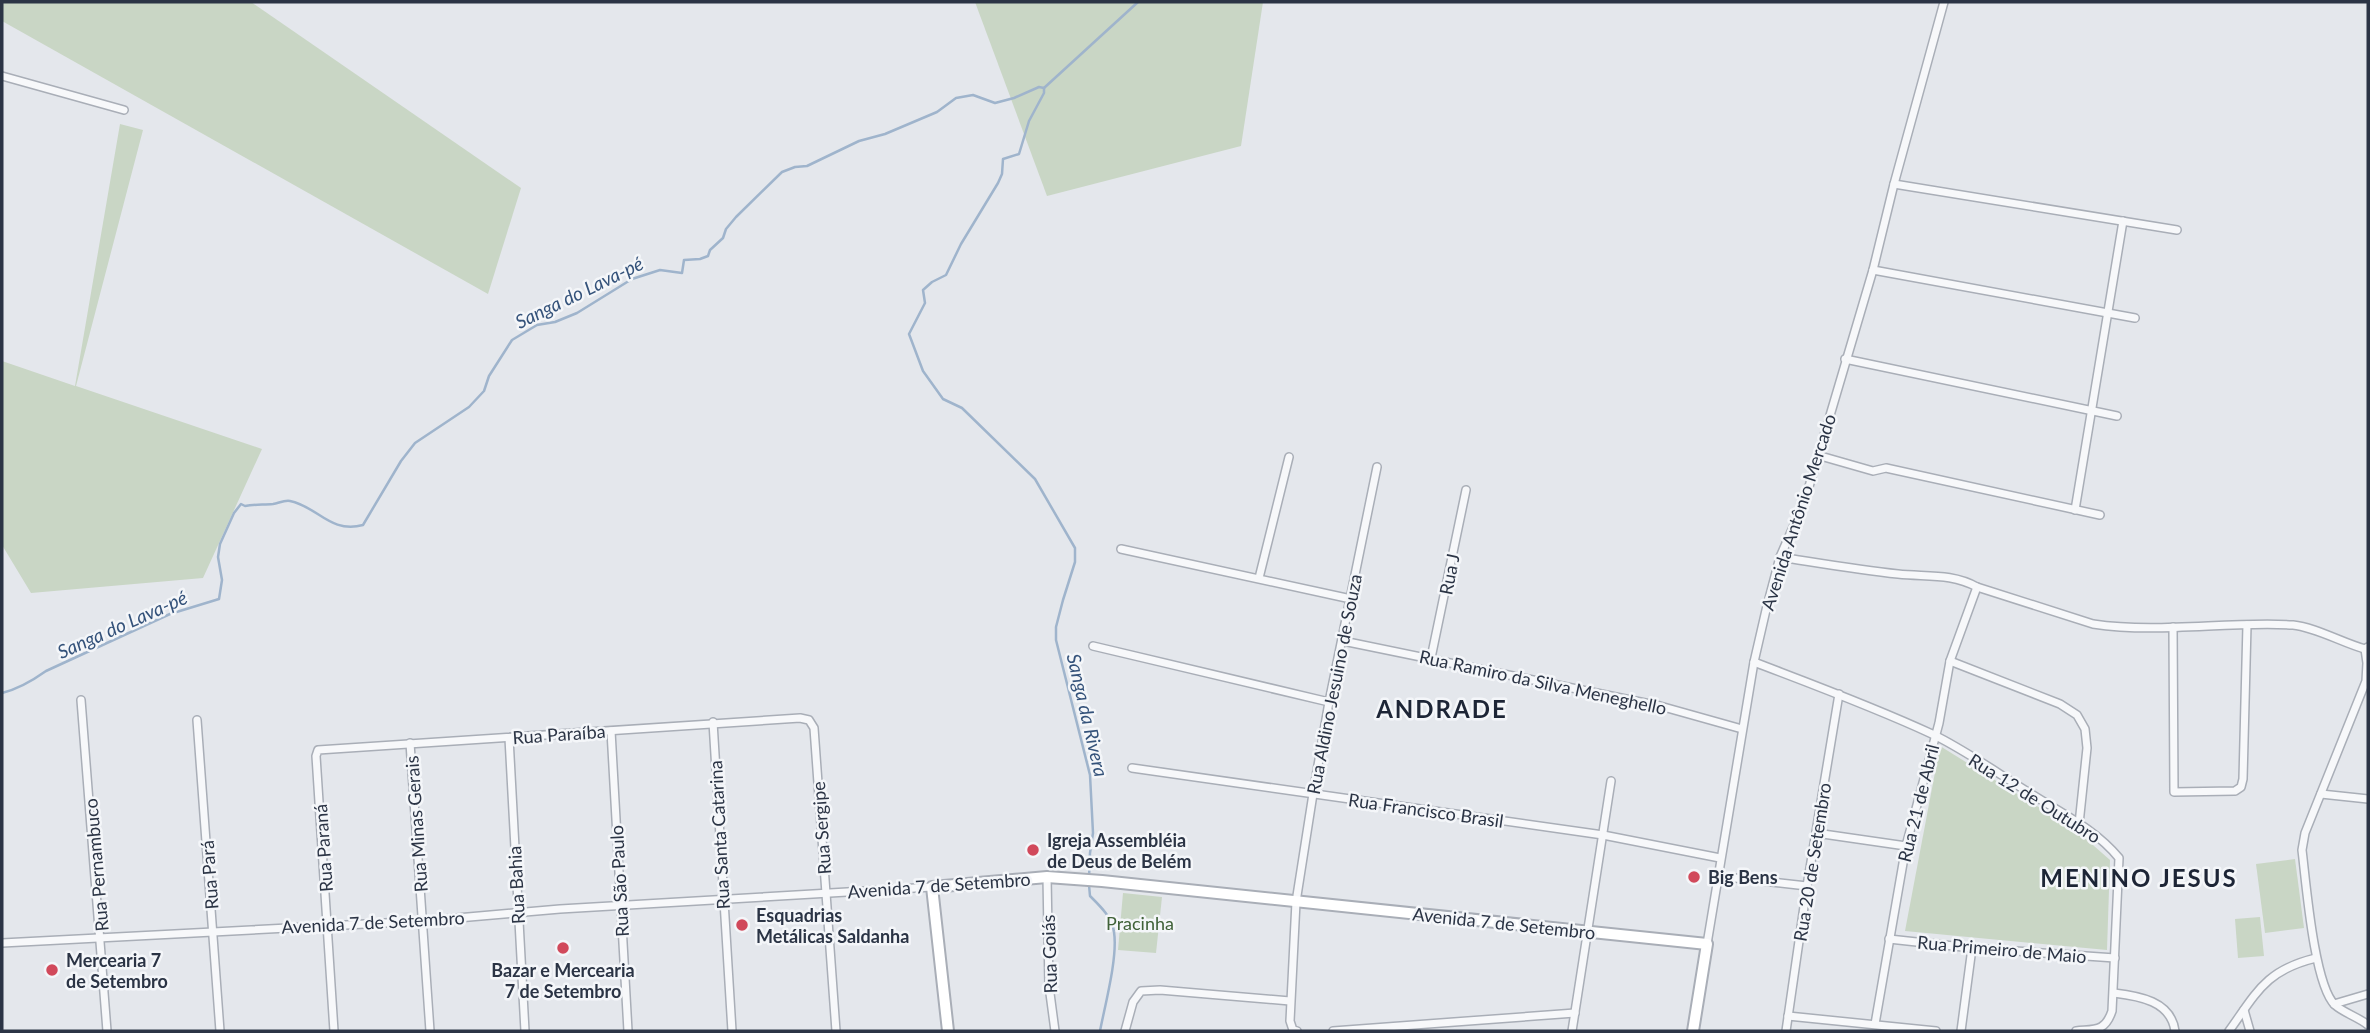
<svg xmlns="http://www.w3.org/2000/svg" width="2370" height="1033" viewBox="0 0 2370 1033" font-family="Lato,sans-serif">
  <rect width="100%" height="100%" fill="#e4e7ec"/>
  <g fill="#c9d6c5">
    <path d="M2,2H251L521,188L488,294L2,21Z"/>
    <path d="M975,2H1263L1241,146L1047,196Z"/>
    <path d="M120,124L143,130L76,386L262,449L203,578L31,593L2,545V361L75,386Z"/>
    <path d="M1940,746L2077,831L2110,860L2107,950L1905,931Z"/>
    <path d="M2295,859L2304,928L2265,933L2256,864Z"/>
    <path d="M1123,893L1162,897L1156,953L1118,950Z"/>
    <path d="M2260,917L2264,956L2238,958L2235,919Z"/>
  </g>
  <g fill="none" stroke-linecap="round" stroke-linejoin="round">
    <g stroke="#9fb4cc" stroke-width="2.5">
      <path d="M1044,88V93L1029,121L1019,154L1003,159L1002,174L998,183L961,244L946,275L932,282L923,290L925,303L909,334L923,371L943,399L962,408L1035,479L1075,548V562L1063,600L1056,627V640L1090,775L1093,833L1090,853L1089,878"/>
      <path d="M1044,88L1138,2"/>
      <path d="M2,693C18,689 32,681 46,671L170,614L219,599L222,580L218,557L220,544L234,513L241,504L245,506C255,504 264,505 273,504C279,503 284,500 290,501C317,506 330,534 363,525L401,461L415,443L469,407L484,391L489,376L512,340L537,325L555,322L577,313L632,279L660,270L682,273L684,260L700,259L708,256L710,250L723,238L726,229L736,217L782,172L795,167L807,166L859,141L885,134L937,112L956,98L973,95L995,103L1014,98L1039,87L1044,88"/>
      <path d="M1089,885L1090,896C1100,906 1112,917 1114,932C1118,957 1105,1005 1100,1031"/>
    </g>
    <g stroke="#a9aeb7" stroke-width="10">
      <g id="street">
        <path d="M2,76L124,110"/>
        <path d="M1894,184L2177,230"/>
        <path d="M1873,270L2135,318"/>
        <path d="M1845,359L2117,416"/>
        <path d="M1817,455L1873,471L1886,468L2100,515"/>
        <path d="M2075,510L2123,221"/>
        <path d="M1121,549L1351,599"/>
        <path d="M1780,557C1819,563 1859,570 1898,574C1926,577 1952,573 1977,587L2093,624C2159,634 2227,621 2293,625C2315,627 2343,643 2365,649L2368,647"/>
        <path d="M1259,578L1289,457"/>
        <path d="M2173,627L2174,792L2235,791L2241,787L2243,779L2247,625"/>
        <path d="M1343,641L1660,706L1742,729"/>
        <path d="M1093,646L1329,702"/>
        <path d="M2365,649L2367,663L2366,681L2305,833L2302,850C2306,882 2314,985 2335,1005C2344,1013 2358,1017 2368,1025"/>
        <path d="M1431,658L1466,490"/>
        <path d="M1950,661L2060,704L2077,715L2085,729L2087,748L2079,824"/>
        <path d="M1754,662C1814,685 1874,707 1932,734C1967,751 2000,775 2033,795C2063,814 2096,830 2119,858L2112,1011C2105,1032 2095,1029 2076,1031"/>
        <path d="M81,700L107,1031"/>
        <path d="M197,720L220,1031"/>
        <path d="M713,722L732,1031"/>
        <path d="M611,731L628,1031"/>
        <path d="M509,738L525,1031"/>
        <path d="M410,743L430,1031"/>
        <path d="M1132,768L1603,835L1720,858"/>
        <path d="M2321,794L2368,799"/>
        <path d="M1816,833L1906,846"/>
        <path d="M1717,876L1807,886"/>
        <path d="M1047,877L1049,986L1055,1031"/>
        <path d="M1889,939L1972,948L2115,958"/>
        <path d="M2,943L423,921L560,909L932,887"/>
        <path d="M1707,944L1754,662L1766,610L1780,557L1805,500L1873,270L1894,184L1944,2"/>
        <path d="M2114,993C2139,996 2171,1001 2175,1031"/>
        <path d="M2334,1004L2368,994"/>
        <path d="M2244,1010L2250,1031"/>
        <path d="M1788,1016L1936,1031"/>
        <path d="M1875,1024L1906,846L1939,723L1950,661L1977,587"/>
        <path d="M334,1031L316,756L318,750L800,718L809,720L814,728L836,1031"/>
        <path d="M1125,1031L1133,1002L1141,991L1160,990L1290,1001"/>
        <path d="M1297,1031L1293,1030L1290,1021L1296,902L1313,794L1329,702L1377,467"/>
        <path d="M1333,1031L1575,1013"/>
        <path d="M1572,1031L1611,781"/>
        <path d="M1786,1031L1807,886L1839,694"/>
        <path d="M1961,1031L1972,948"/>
        <path d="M2229,1031C2257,992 2266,970 2316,958"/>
      </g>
    </g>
    <g stroke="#a9aeb7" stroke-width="14">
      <path id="secondary" d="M948,1031L932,887L1047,877L1102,881L1707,944L1693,1031"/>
    </g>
    <use href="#street" stroke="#f7f8fa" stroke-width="7"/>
    <use href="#secondary" stroke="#fff" stroke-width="10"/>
  </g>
  <g fill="#d1495b" stroke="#f4f6f9" stroke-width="2.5">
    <circle cx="1033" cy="850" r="7"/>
    <circle cx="1694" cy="877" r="7"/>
    <circle cx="742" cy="925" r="7"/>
    <circle cx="563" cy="948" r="7"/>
    <circle cx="52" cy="970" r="7"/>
  </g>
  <g text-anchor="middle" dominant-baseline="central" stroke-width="5" stroke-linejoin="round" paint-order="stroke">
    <g font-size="18" fill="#2b3445" stroke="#f4f6f9">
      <text transform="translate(1798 512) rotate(-72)">Avenida Antônio Mercado</text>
      <text transform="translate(1449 574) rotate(-79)">Rua J</text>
      <text transform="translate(1543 682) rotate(12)">Rua Ramiro da Silva Meneghello</text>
      <text transform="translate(1334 684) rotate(-79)">Rua Aldino Jesuino de Souza</text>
      <text transform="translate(559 734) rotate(-4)">Rua Paraíba</text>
      <text transform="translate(2035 798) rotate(32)">Rua 12 de Outubro</text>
      <text transform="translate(1918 803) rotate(-76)">Rua 21 de Abril</text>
      <text transform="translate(1426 810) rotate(8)">Rua Francisco Brasil</text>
      <text transform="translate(416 824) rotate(-94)">Rua Minas Gerais</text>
      <text transform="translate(821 828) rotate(-94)">Rua Sergipe</text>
      <text transform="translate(719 835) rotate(-93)">Rua Santa Catarina</text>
      <text transform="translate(323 848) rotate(-94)">Rua Paraná</text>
      <text transform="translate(1812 862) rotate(-81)">Rua 20 de Setembro</text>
      <text transform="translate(96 865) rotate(-95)">Rua Pernambuco</text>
      <text transform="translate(209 875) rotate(-94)">Rua Pará</text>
      <text transform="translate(619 881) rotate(-93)">Rua São Paulo</text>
      <text transform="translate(516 885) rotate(-93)">Rua Bahia</text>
      <text transform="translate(939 885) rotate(-4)">Avenida 7 de Setembro</text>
      <text transform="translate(373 922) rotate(-3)">Avenida 7 de Setembro</text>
      <text transform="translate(1504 923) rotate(6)">Avenida 7 de Setembro</text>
      <text transform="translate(2002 949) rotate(5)">Rua Primeiro de Maio</text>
      <text transform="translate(1049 954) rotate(-92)">Rua Goiás</text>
    </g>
    <g font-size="18" font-weight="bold" fill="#2b3445" stroke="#f4f6f9" text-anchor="start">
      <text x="1047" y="840">Igreja Assembléia<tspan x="1047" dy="21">de Deus de Belém</tspan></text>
      <text x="1708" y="877">Big Bens</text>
      <text x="756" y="915">Esquadrias<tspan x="756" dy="21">Metálicas Saldanha</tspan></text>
      <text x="66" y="960">Mercearia 7<tspan x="66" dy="21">de Setembro</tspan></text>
      <text x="563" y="970" text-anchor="middle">Bazar e Mercearia<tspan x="563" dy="21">7 de Setembro</tspan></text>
    </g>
    <g font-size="18" fill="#3f6138" stroke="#f4f6f9">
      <text x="1140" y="923">Pracinha</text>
    </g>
    <g font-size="19" font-style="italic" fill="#34527a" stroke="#f4f6f9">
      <text transform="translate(579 292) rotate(-26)">Sanga do Lava-pé</text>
      <text transform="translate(122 624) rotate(-24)">Sanga do Lava-pé</text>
      <text transform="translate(1088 715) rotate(77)">Sanga da Rivera</text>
    </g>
    <g font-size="24" font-weight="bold" letter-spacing="2" fill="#1d2536" stroke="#f4f6f9">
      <text x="1442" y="708">ANDRADE</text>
      <text x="2139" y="877">MENINO JESUS</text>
    </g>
  </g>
  <rect width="2370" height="1033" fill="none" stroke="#2b3445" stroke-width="7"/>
</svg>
